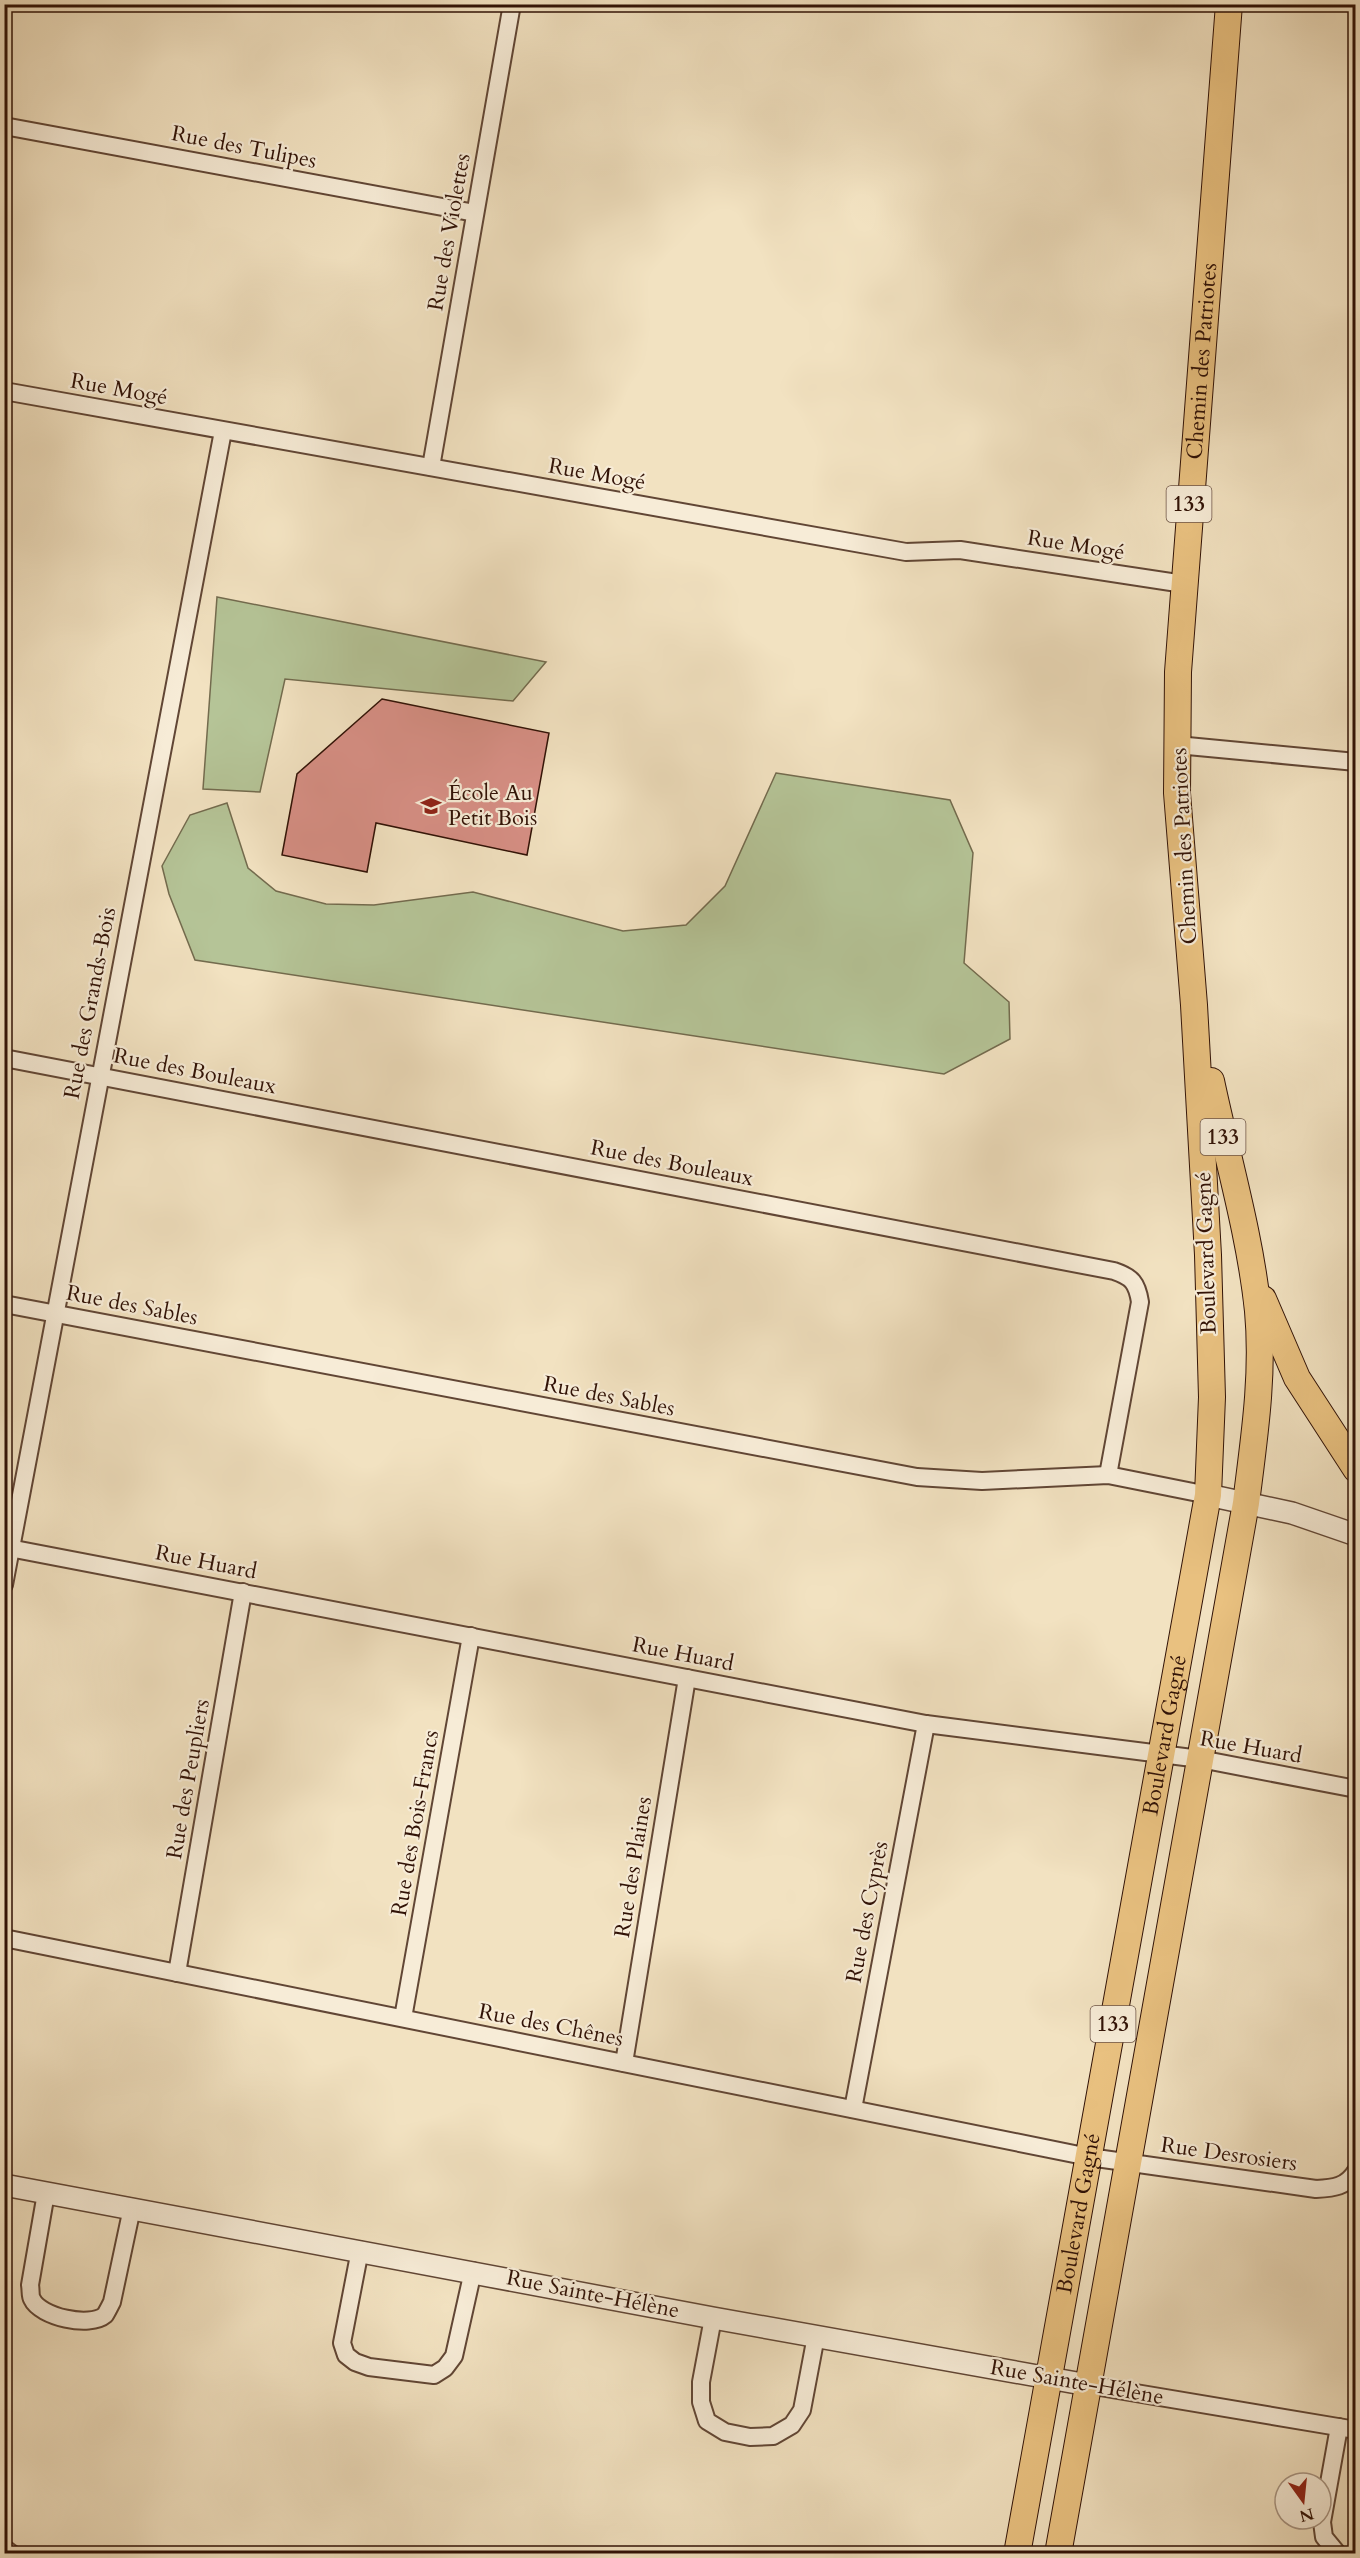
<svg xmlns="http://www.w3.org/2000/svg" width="1360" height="2558" viewBox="0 0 1360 2558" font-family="Cardo,serif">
  <rect width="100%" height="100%" fill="#f2e2c1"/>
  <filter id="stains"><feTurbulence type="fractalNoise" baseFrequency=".00333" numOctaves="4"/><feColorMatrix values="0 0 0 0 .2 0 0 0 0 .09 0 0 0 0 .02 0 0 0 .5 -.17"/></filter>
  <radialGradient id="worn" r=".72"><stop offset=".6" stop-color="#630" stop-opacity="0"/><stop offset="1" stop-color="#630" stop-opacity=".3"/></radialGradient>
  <g fill="#b5c497" stroke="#736b4e" stroke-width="1.5">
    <path d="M217,597L546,662L513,701L285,679L260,792L203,789Z"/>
    <path d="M776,773L950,800L973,853L964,963L1009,1002L1010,1039L944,1074L195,960L169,894L162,866L190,815L227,803L248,868L276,891L326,904L374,905L473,892L623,931L686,925L725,886Z"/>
  </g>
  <path fill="#d78f85" stroke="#311206" stroke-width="1.5" d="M382,699L549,733L527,855L376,823L367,872L282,855L297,774Z"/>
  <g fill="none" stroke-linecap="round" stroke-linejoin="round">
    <g stroke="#614635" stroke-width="20">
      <g id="minor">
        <path d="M4,126L475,213"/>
        <path d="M4,391L906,552L960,550L1184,584"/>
        <path d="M431,467L512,4"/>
        <path d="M1177,745L1356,762"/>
        <path d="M4,1058L1114,1271C1132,1277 1137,1283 1140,1302L1108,1475"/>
        <path d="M4,1304L917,1477L982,1481L1108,1475L1208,1495"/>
        <path d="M4,1547L926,1724L1200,1759L1356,1789"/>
        <path d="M4,1585L223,431"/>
        <path d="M4,1938L1089,2157L1316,2189C1334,2188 1346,2187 1356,2171"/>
        <path d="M177,1973L243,1592"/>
        <path d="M403,2018L471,1636"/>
        <path d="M624,2063L687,1678"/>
        <path d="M853,2109L926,1724"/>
        <path d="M46,2193L30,2285C31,2290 30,2296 32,2299C40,2317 90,2328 105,2315C107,2312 110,2306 112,2302L132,2208"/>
        <path d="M360,2250L342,2343L346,2355L355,2362L369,2367L434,2375L445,2368L454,2356L473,2271"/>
        <path d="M713,2318L701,2382V2402L707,2421L725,2432L750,2437L773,2436L792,2425L802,2410L816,2336"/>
        <path d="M1088,2385L1356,2430"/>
        <path d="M4,2548L12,2554"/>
        <path d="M1338,2554L1324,2537L1322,2522L1339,2427"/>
      </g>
    </g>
    <g stroke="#614635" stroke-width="24">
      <g id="tertiary">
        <path d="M1208,1495L1292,1513L1356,1535"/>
        <path d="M4,2185L713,2318L1088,2385"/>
      </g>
    </g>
    <g stroke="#311206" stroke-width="28">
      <g id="primary">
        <path d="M1263,1299L1297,1378L1356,1469"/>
        <path id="s1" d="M1017,2554L1208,1495L1212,1397L1208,1255L1194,1005L1177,793L1178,672L1229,4"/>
        <path d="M1058,2554L1246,1503C1254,1439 1264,1375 1258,1311C1250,1234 1227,1157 1211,1081"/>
      </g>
    </g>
    <use href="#minor" stroke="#f7ecd7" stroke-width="16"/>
    <use href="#tertiary" stroke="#f7ecd7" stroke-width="21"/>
    <use href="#primary" stroke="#e9c180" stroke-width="26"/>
  </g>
  <defs>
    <g id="school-bare" transform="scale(1.62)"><path d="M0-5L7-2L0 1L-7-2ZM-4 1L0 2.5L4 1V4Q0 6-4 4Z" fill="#8f2418" stroke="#f7ecd7" stroke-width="2.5" paint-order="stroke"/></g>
  </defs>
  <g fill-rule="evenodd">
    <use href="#school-bare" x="431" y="806"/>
  </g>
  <g text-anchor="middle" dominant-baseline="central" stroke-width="4.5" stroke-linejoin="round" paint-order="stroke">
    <g fill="#f7ecd7" stroke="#6c5345" stroke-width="1.5">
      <rect x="1166.5" y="486" width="45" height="36" rx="4.5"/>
      <rect x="1200.5" y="1119" width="45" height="36" rx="4.5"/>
      <rect x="1090.5" y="2006" width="45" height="36" rx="4.5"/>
    </g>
    <g font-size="21" font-weight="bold" fill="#311206">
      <text x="1189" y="504">133</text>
      <text x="1223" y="1137">133</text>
      <text x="1113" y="2024">133</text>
    </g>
    <g font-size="22" fill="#311206" stroke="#f7ecd7">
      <text transform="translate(244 147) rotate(11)">Rue des Tulipes</text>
      <text transform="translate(449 232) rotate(-80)">Rue des Violettes</text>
      <text stroke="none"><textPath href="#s1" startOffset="2212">Chemin des Patriotes</textPath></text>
      <text transform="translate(119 389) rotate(10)">Rue Mogé</text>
      <text transform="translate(597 474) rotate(10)">Rue Mogé</text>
      <text transform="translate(1076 545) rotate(9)">Rue Mogé</text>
      <text transform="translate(1184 846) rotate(-93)">Chemin des Patriotes</text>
      <text transform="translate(90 1003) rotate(-79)">Rue des Grands-Bois</text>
      <text transform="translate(195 1071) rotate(11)">Rue des Bouleaux</text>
      <text transform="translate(672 1163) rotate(11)">Rue des Bouleaux</text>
      <text transform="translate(1206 1253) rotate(-92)">Boulevard Gagné</text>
      <text transform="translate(132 1305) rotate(11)">Rue des Sables</text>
      <text transform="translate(609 1396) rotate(11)">Rue des Sables</text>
      <text transform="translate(206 1562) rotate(11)">Rue Huard</text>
      <text transform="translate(683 1654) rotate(11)">Rue Huard</text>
      <text stroke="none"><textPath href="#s1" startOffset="832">Boulevard Gagné</textPath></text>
      <text transform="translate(1251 1747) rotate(10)">Rue Huard</text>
      <text transform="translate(188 1779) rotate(-80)">Rue des Peupliers</text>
      <text transform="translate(415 1823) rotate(-80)">Rue des Bois-Francs</text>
      <text transform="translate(633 1867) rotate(-81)">Rue des Plaines</text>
      <text transform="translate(867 1912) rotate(-79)">Rue des Cyprès</text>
      <text transform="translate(551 2025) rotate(11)">Rue des Chênes</text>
      <text transform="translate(1229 2154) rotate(8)">Rue Desrosiers</text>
      <text stroke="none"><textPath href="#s1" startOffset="346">Boulevard Gagné</textPath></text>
      <text transform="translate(593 2294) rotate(11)">Rue Sainte-Hélène</text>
      <text transform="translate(1077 2382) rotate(10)">Rue Sainte-Hélène</text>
    </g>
    <g font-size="22" fill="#311206" stroke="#f7ecd7" text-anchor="start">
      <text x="448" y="793">École Au<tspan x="448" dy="25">Petit Bois</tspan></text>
    </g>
  </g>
  <rect width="1360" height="2558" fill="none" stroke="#f2e2c1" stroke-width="24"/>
  <rect x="6" y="6" width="1348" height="2546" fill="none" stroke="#311206" stroke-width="3"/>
  <rect x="12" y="12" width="1336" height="2534" fill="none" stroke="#311206" stroke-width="1.5"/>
  <g transform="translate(1303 2501) rotate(165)"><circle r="28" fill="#f7ecd7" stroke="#a89583" stroke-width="1.5"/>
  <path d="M0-4.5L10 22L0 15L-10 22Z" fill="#8f2418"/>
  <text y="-9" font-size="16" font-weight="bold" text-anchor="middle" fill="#311206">N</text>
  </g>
  <rect width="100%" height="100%" filter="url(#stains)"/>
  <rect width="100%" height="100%" fill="url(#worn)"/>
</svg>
